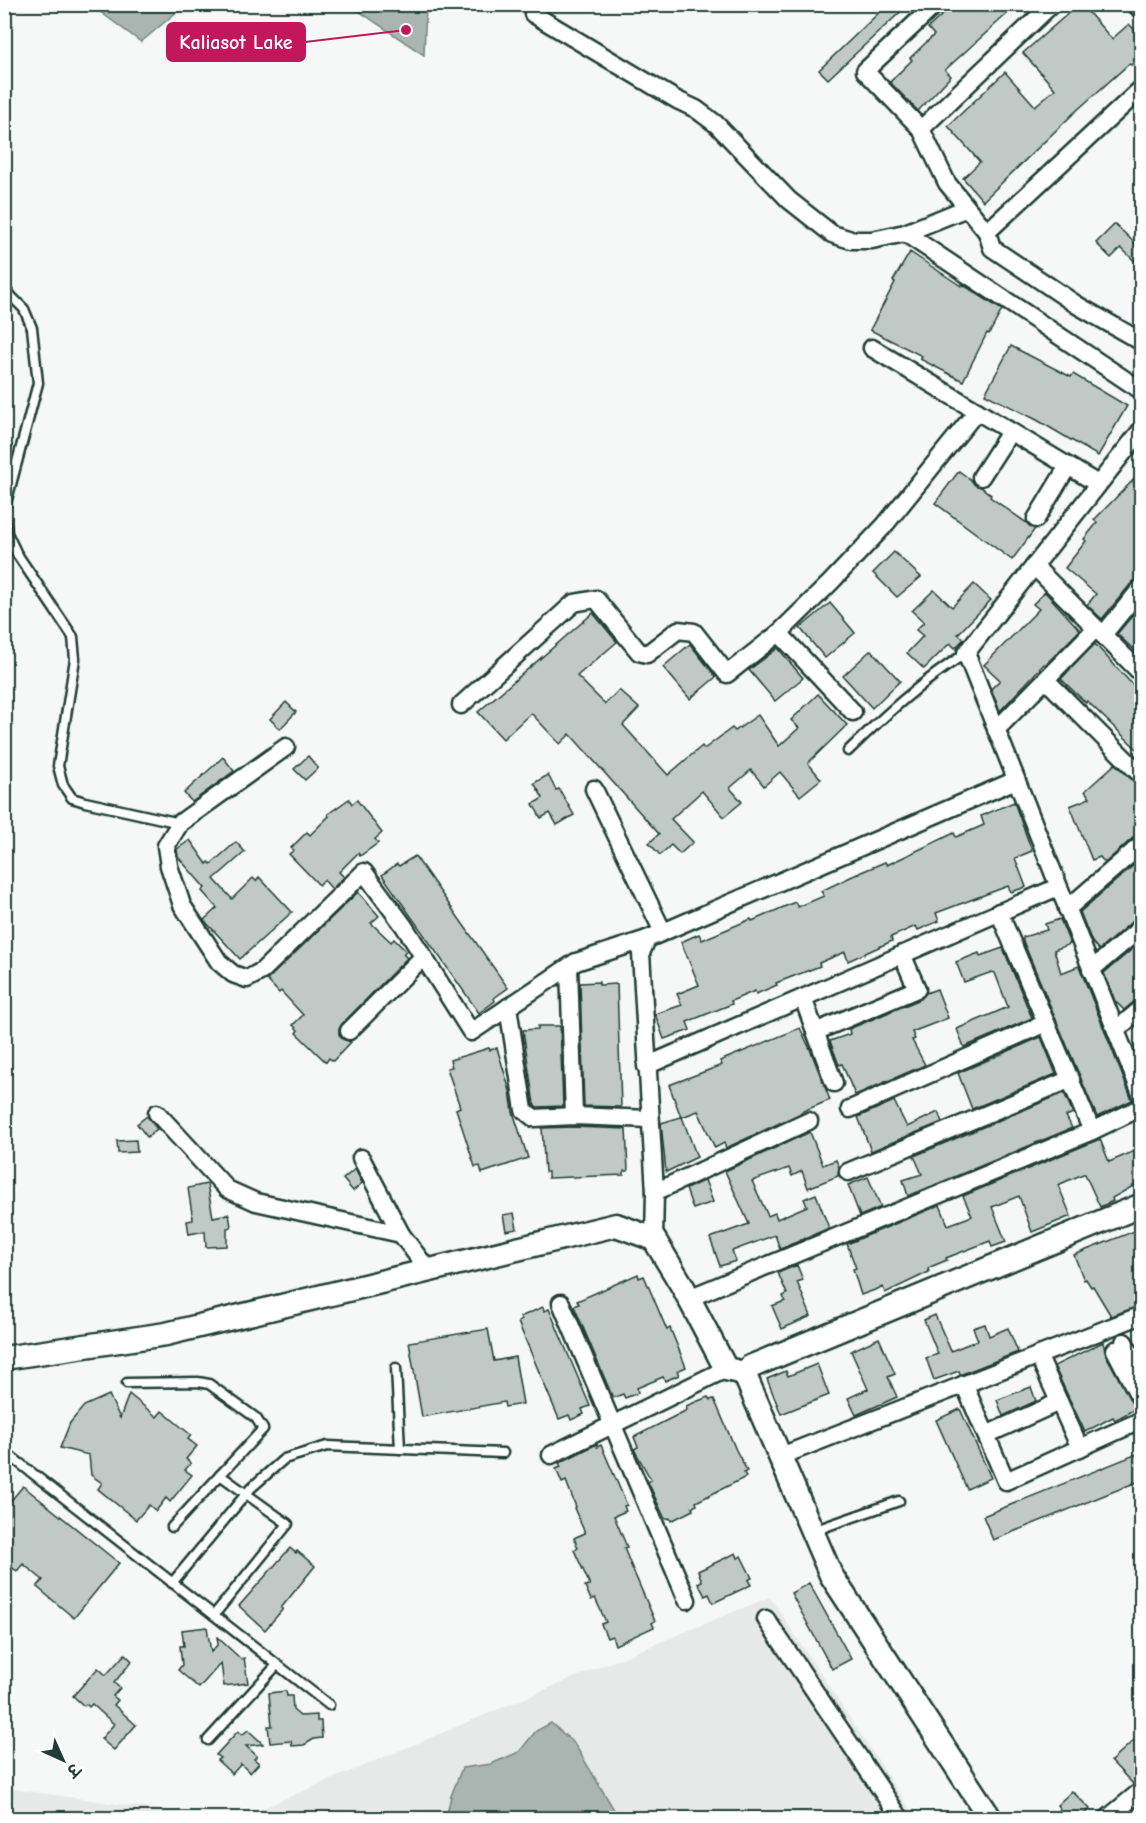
<svg xmlns="http://www.w3.org/2000/svg" width="1146" height="1823" viewBox="0 0 1146 1823" font-family="'Comic Neue','Playpen Sans Deva',sans-serif">
  <rect width="100%" height="100%" fill="#f6f7f7"/>
  <filter id="ink" filterUnits="userSpaceOnUse"><feTurbulence type="fractalNoise" baseFrequency=".0167" numOctaves="2"/><feDisplacementMap in="SourceGraphic" scale="12" xChannelSelector="R" yChannelSelector="G"/><feConvolveMatrix kernelMatrix="1 2 1 2 8 2 1 2 1" color-interpolation-filters="sRGB"/></filter>
  <g filter="url(#ink)">
    <g fill="#e6e9e8">
      <path d="M770,1597L916,1818H239L585,1673Z"/>
      <path d="M4,1788H5L215,1818H5Z"/>
    </g>
    <g fill="#aab5b1" stroke="#72857f" stroke-width="1.5">
      <path d="M91,5H185L141,42Z"/>
      <path d="M350,5H426L424,55Z"/>
      <path d="M551,1723L574,1743L619,1818H446L451,1796L462,1768L491,1764L519,1752L536,1731Z"/>
    </g>
    <g fill="#c0c9c6" stroke="#1f3d34" stroke-width="1.5">
      <path d="M888,4H909L828,79L819,70Z"/>
      <path d="M954,4H1018L945,70L951,76L918,111L890,82L912,60L910,58L934,35L928,28Z"/>
      <path d="M1079,4H1081L1112,39L1129,24L1142,38V55L1131,65L1129,64L1075,112L983,201L963,178L980,162L948,126L1005,72L1035,106L1055,89L1023,53Z"/>
      <path d="M1115,224L1142,250V268L1121,248L1111,258L1096,243Z"/>
      <path d="M910,252L961,286L962,284L1002,310L989,334L987,333L963,381L920,359L922,356L870,330L895,282L893,281Z"/>
      <path d="M1011,346L1071,377L1073,374L1127,406L1098,456L1037,420L985,394Z"/>
      <path d="M959,471L971,480L975,485L981,487L991,495L990,497L1035,529L1012,560L935,503Z"/>
      <path d="M1142,471V577L1134,580L1102,619L1087,605L1096,594L1065,568L1086,541L1084,539L1097,523L1094,520Z"/>
      <path d="M894,552L921,577L897,597L873,573Z"/>
      <path d="M974,584L991,600L958,634L964,639L955,648L950,643L924,669L907,653L923,636L916,630L924,622L912,611L934,590L952,607Z"/>
      <path d="M1045,592L1080,630L1045,665L1044,664L1000,711L991,689L1000,680L984,665L1039,609L1033,604Z"/>
      <path d="M830,603L855,633L825,658L800,628Z"/>
      <path d="M1142,604V625L1135,632L1142,637V657L1117,634Z"/>
      <path d="M593,613L617,642L577,676L605,704L619,690L639,708L623,725L668,775L702,746L704,749L732,728L735,731L758,715L779,746L799,728L791,720L818,694L847,725L808,763L821,779L800,796L780,772L764,786L751,770L730,788L742,802L724,817L702,791L671,819L693,842L680,854L671,845L660,855L649,843L659,834L570,734L560,744L531,713L503,739L478,712Z"/>
      <path d="M690,644L716,677L690,699L663,667Z"/>
      <path d="M1095,644L1142,695V754L1087,701L1086,703L1061,679Z"/>
      <path d="M778,648L803,678L775,701L749,670Z"/>
      <path d="M871,650L900,681L872,708L843,676Z"/>
      <path d="M286,702L296,712L280,729L270,719Z"/>
      <path d="M308,756L318,768L305,780L294,769Z"/>
      <path d="M223,757L234,771L192,802L184,793Z"/>
      <path d="M1115,764L1142,789V834L1135,836L1105,863L1100,857L1092,860L1070,806L1090,798L1085,791Z"/>
      <path d="M548,775L556,790L559,789L574,815L557,825L550,813L541,818L533,804L543,798L534,783Z"/>
      <path d="M349,799L352,804L357,800L382,833L375,839L378,843L360,856L358,853L339,872L344,877L332,889L324,880L319,885L289,854L294,850L291,848L307,832L310,835L329,816L328,814Z"/>
      <path d="M1014,802L1032,851L1015,858L1026,887L1011,892L1008,886L936,913L939,921L918,930L916,926L891,937L892,941L848,961L845,952L819,963L820,966L776,983L777,985L756,994L755,991L731,1001L732,1004L687,1022L690,1030L664,1039L655,1014L682,1005L677,994L699,985L681,942L699,934L702,940L751,919L752,921L795,902L798,907L824,896L821,891L859,873L885,862L887,865L954,833L956,837L984,825L981,816Z"/>
      <path d="M190,840L207,864L209,862L211,864L236,842L245,852L214,879L232,899L253,878L256,881L259,877L292,912L240,959L204,920L217,908L202,891L205,888L178,857L177,849Z"/>
      <path d="M415,856L508,988L494,998L495,1001L479,1013L382,875L397,864L399,866Z"/>
      <path d="M1142,858V917L1135,919L1099,950L1092,942L1080,912Z"/>
      <path d="M358,892L379,916L371,923L391,942L394,939L406,951L403,954L407,958L342,1024L339,1029V1034L342,1039L351,1042L333,1061L329,1058L326,1062L296,1033L298,1030L293,1025L303,1015L281,991L279,993L267,980Z"/>
      <path d="M1060,919L1070,944L1054,950L1061,973L1079,966L1132,1100L1097,1117L1023,941V937L1047,930L1045,924Z"/>
      <path d="M1142,941V995L1124,1010L1115,1001L1104,973Z"/>
      <path d="M1003,948L1032,1018L964,1047L957,1029L1008,1007L995,973L992,972L964,982L956,962L979,953L980,956Z"/>
      <path d="M599,982V985L617,984L621,1107L584,1106L580,983Z"/>
      <path d="M937,989L948,1018L912,1032L915,1039L912,1040L925,1065L855,1095L842,1064L839,1065L830,1041L850,1034L849,1029L921,999L926,993Z"/>
      <path d="M538,1026H560L563,1106L537,1107L534,1104L523,1030L538,1029Z"/>
      <path d="M800,1028L810,1049L830,1100L801,1112V1113L726,1148L724,1143L715,1148L698,1111L682,1117L697,1157L666,1172L661,1123L681,1117L669,1085L722,1065L720,1061Z"/>
      <path d="M1041,1037L1056,1074L972,1109L958,1073Z"/>
      <path d="M489,1048L490,1050L497,1048L510,1091L513,1112L528,1158L482,1173L480,1166L475,1167L456,1109L460,1107L447,1068L452,1067L450,1060Z"/>
      <path d="M1064,1093L1073,1113L1066,1116L1072,1128L908,1196L903,1180L922,1174L914,1156Z"/>
      <path d="M894,1101L907,1127L938,1112L942,1122L871,1151L858,1117Z"/>
      <path d="M147,1116L157,1129L147,1137L137,1124Z"/>
      <path d="M574,1127L626,1129L628,1171H624V1175L548,1178V1172H545L542,1128Z"/>
      <path d="M810,1132L823,1165L836,1160L839,1167L838,1176L808,1188L802,1171L792,1176L789,1168L752,1181L768,1216L775,1213L777,1219L807,1206L804,1199L816,1194L829,1228L780,1249L775,1235L732,1251L736,1261L720,1266L710,1238L749,1224L725,1171Z"/>
      <path d="M1100,1139L1109,1162L1142,1148V1181L1112,1198L1113,1201L1100,1207L1085,1174H1083L1058,1185L1071,1216L1032,1232L1019,1196L992,1207L1006,1242L992,1247L990,1241L946,1258L947,1260L928,1268L929,1272L885,1293L883,1287L861,1295L853,1269L856,1268L847,1244L940,1205L948,1225L972,1216L963,1196Z"/>
      <path d="M136,1140L137,1152L118,1153L117,1141Z"/>
      <path d="M355,1169L362,1183L353,1191L343,1179Z"/>
      <path d="M868,1177L881,1207L860,1216L848,1185Z"/>
      <path d="M705,1180L713,1202L693,1209L686,1189Z"/>
      <path d="M207,1184L213,1217L229,1214L231,1227L227,1228V1246L206,1247L205,1231L189,1234L187,1221L193,1220L188,1188Z"/>
      <path d="M514,1213L517,1229L506,1231L503,1215Z"/>
      <path d="M1142,1228V1305L1111,1316L1093,1286L1091,1287L1086,1279L1084,1280L1074,1255Z"/>
      <path d="M797,1265L803,1280L797,1282L811,1316L782,1329L772,1306L785,1301L783,1296L787,1294L778,1273Z"/>
      <path d="M638,1274L639,1278L644,1276L667,1330L670,1328L686,1367L677,1371L679,1375L665,1381L663,1377L637,1388L638,1393L625,1398L623,1394L613,1398L574,1306L579,1304L577,1301Z"/>
      <path d="M543,1307L544,1311L549,1309L590,1406L582,1409L584,1414L571,1420L569,1415L559,1419L518,1322L522,1320L520,1317Z"/>
      <path d="M935,1315L951,1351L978,1340L973,1328L985,1324L989,1336L1008,1328L1018,1352L962,1374H960L959,1371L934,1380L926,1358L938,1354L924,1320Z"/>
      <path d="M488,1329L494,1361L515,1357L523,1404L505,1407L504,1402L422,1417L409,1342Z"/>
      <path d="M879,1338L895,1374L888,1377L897,1397L856,1415L848,1398L868,1389L851,1351Z"/>
      <path d="M1103,1342L1106,1355L1135,1409L1115,1420L1113,1417L1085,1432L1054,1366Z"/>
      <path d="M817,1364L829,1395L781,1414L767,1379L786,1371L788,1376Z"/>
      <path d="M1031,1387L1036,1401L1003,1416L997,1400Z"/>
      <path d="M129,1394L157,1417L162,1411L191,1435L188,1439L197,1446L186,1459L191,1463L185,1470L192,1475L170,1502L166,1498L156,1511L149,1505L136,1520L98,1489L102,1483L91,1475L89,1455L60,1448L70,1423L84,1406L109,1395L120,1418Z"/>
      <path d="M708,1397L710,1400L714,1399L736,1450L747,1471L744,1473L746,1477L696,1502L697,1505L692,1507L693,1510L671,1521L670,1518L665,1519L648,1482L651,1480L634,1449L638,1447L634,1437L687,1410L686,1406Z"/>
      <path d="M960,1409L991,1478L967,1489L936,1420Z"/>
      <path d="M597,1444V1447L601,1445L627,1505L624,1506L626,1511L614,1516L627,1547L624,1548L630,1563L655,1621L652,1623L654,1627L615,1645L612,1636L607,1638L601,1624L606,1622L595,1598L591,1600L585,1586L590,1585L574,1550L578,1548L574,1538L585,1533L574,1508L576,1507L566,1481L562,1483L556,1469L561,1467L559,1463Z"/>
      <path d="M1142,1452V1480L993,1540L983,1516Z"/>
      <path d="M23,1486L119,1563L74,1618L37,1587L43,1580L23,1564L17,1571L4,1562V1509Z"/>
      <path d="M290,1548L296,1553L297,1551L315,1566L281,1608L283,1609L265,1630L239,1606Z"/>
      <path d="M736,1553L738,1558L741,1556L752,1578L748,1580L751,1585L713,1603L709,1594L705,1596L698,1583L702,1581L698,1571Z"/>
      <path d="M809,1583L851,1659L832,1669L791,1593Z"/>
      <path d="M207,1627L211,1652L218,1644L217,1637L241,1659L244,1658L248,1683L224,1686L221,1663L199,1688L178,1670L182,1665L180,1646H184L182,1630Z"/>
      <path d="M125,1654L132,1661L114,1683L120,1688L113,1696L118,1700L114,1705L136,1725L114,1750L101,1739L114,1724L92,1704L89,1707L86,1704L84,1706L73,1696L98,1668L106,1675Z"/>
      <path d="M286,1691L287,1696H292L293,1710L300,1716L317,1715V1721H321L322,1738L314,1739L304,1745L292,1746L291,1741L270,1743L268,1726H272L269,1693Z"/>
      <path d="M248,1730L263,1744L246,1746L257,1756L254,1759L259,1763L250,1773L241,1764L232,1774L217,1760L220,1758L216,1755L238,1731L242,1735Z"/>
      <path d="M1142,1733V1780L1133,1784L1111,1761Z"/>
      <path d="M1072,1791L1090,1809L1080,1818H1051L1060,1809L1057,1805Z"/>
    </g>
    <g fill="none" stroke-linecap="round" stroke-linejoin="round">
      <g stroke="#1f3d34" stroke-width="13">
        <g id="lane">
          <path d="M4,289L24,309L32,328L38,383L4,511"/>
          <path d="M4,513L7,533L17,554L73,637L75,659L58,766L63,785L72,798L85,802L180,823"/>
          <path d="M848,751C886,714 921,682 966,653"/>
          <path d="M396,1368L400,1449"/>
          <path d="M127,1383L198,1382L209,1384L256,1418L263,1429L172,1527"/>
          <path d="M4,1451L329,1705"/>
          <path d="M813,1531L899,1501"/>
          <path d="M172,1583L251,1488L284,1459L327,1446L503,1453"/>
          <path d="M214,1615L288,1524L220,1475"/>
          <path d="M208,1740L277,1665"/>
        </g>
      </g>
      <g stroke="#1f3d34" stroke-width="21">
        <g id="street">
          <path d="M1135,4L1142,11"/>
          <path d="M533,14L677,100L696,109L716,124L789,200L832,234L851,240H872L905,233L967,208"/>
          <path d="M1142,88L987,232L992,248L1077,305L1142,342"/>
          <path d="M921,129L865,71L936,4"/>
          <path d="M987,232L947,183L921,129L1052,4"/>
          <path d="M905,233L1142,391"/>
          <path d="M872,348L1098,484"/>
          <path d="M1142,429L966,653L1142,1096"/>
          <path d="M981,477L1010,432"/>
          <path d="M1036,519L1068,466"/>
          <path d="M1034,566L1142,674"/>
          <path d="M779,633L853,712"/>
          <path d="M1103,635L1142,587"/>
          <path d="M1046,680L1142,776"/>
          <path d="M461,705L574,603L596,599L639,652L647,654L678,630L694,632L727,674L779,633L830,583L884,526L977,411"/>
          <path d="M996,730L1096,628"/>
          <path d="M286,747L180,823L166,846L169,866L182,905L219,962L233,974L247,979L262,971L364,872L404,926L471,1032L576,962L647,939"/>
          <path d="M594,789L663,932"/>
          <path d="M1067,909L1142,844"/>
          <path d="M999,912L1092,1131"/>
          <path d="M569,967L574,1116"/>
          <path d="M1091,970L1142,927"/>
          <path d="M803,998L834,1083"/>
          <path d="M508,1007L524,1110L534,1118L574,1116L650,1119"/>
          <path d="M1116,1030L1142,1008"/>
          <path d="M349,1031L423,957"/>
          <path d="M815,1032L917,989L902,954"/>
          <path d="M646,1066L1058,887"/>
          <path d="M850,1109L1046,1023"/>
          <path d="M157,1113L227,1189L256,1202L401,1234"/>
          <path d="M361,1158L401,1234L428,1270"/>
          <path d="M848,1172L1071,1079"/>
          <path d="M655,1192L809,1121"/>
          <path d="M654,1239L655,1192L641,953L647,939L1016,780"/>
          <path d="M689,1298L1092,1131L1142,1107"/>
          <path d="M561,1303L687,1600"/>
          <path d="M1124,1342L1142,1374"/>
          <path d="M1115,1350L1142,1402"/>
          <path d="M1038,1355L1080,1448"/>
          <path d="M964,1384L1006,1481L1142,1420"/>
          <path d="M986,1435L1059,1402"/>
          <path d="M551,1455L726,1369"/>
          <path d="M781,1456L1142,1315"/>
          <path d="M766,1619L900,1818"/>
          <path d="M1108,1818L1142,1790"/>
        </g>
      </g>
      <g stroke="#1f3d34" stroke-width="27">
        <g id="secondary">
          <path d="M4,1358L166,1334L616,1225L654,1239L683,1287L726,1369L744,1373L750,1367L1142,1205"/>
          <path d="M744,1373L831,1575L990,1818"/>
        </g>
      </g>
      <use href="#lane" stroke="#fff" stroke-width="8"/>
      <use href="#street" stroke="#fff" stroke-width="16"/>
      <use href="#secondary" stroke="#fff" stroke-width="22"/>
    </g>
  </g>
  <path fill="none" stroke="#c2185b" stroke-width="2" d="M406 30L305 42"/>
  <circle fill="#c2185b" stroke="#fff" stroke-width="2" cx="406" cy="30" r="6"/>
  <rect fill="#c2185b" stroke="#c2185b" stroke-width="2" x="167" y="23" width="138" height="38" rx="6"/>
  <g font-size="20" text-anchor="middle" font-weight="bold" fill="#fff">
    <text x="236" y="49">Kaliasot Lake</text>
  </g>
  <rect width="1146" height="1823" fill="none" stroke="#fff" stroke-width="24"/>
  <rect x="12" y="12" width="1122" height="1799" fill="none" stroke="#1f3d34" stroke-width="2" filter="url(#ink)"/>
  <g transform="translate(63 1760) rotate(135)" stroke="#ffffff" stroke-width="4.5" paint-order="stroke">
  <path d="M0-4.5L10 22L0 15L-10 22Z" fill="#1f3d34"/>
  <text y="-9" font-size="16" font-weight="bold" text-anchor="middle" fill="#1f3d34">उ</text>
  </g>
</svg>
